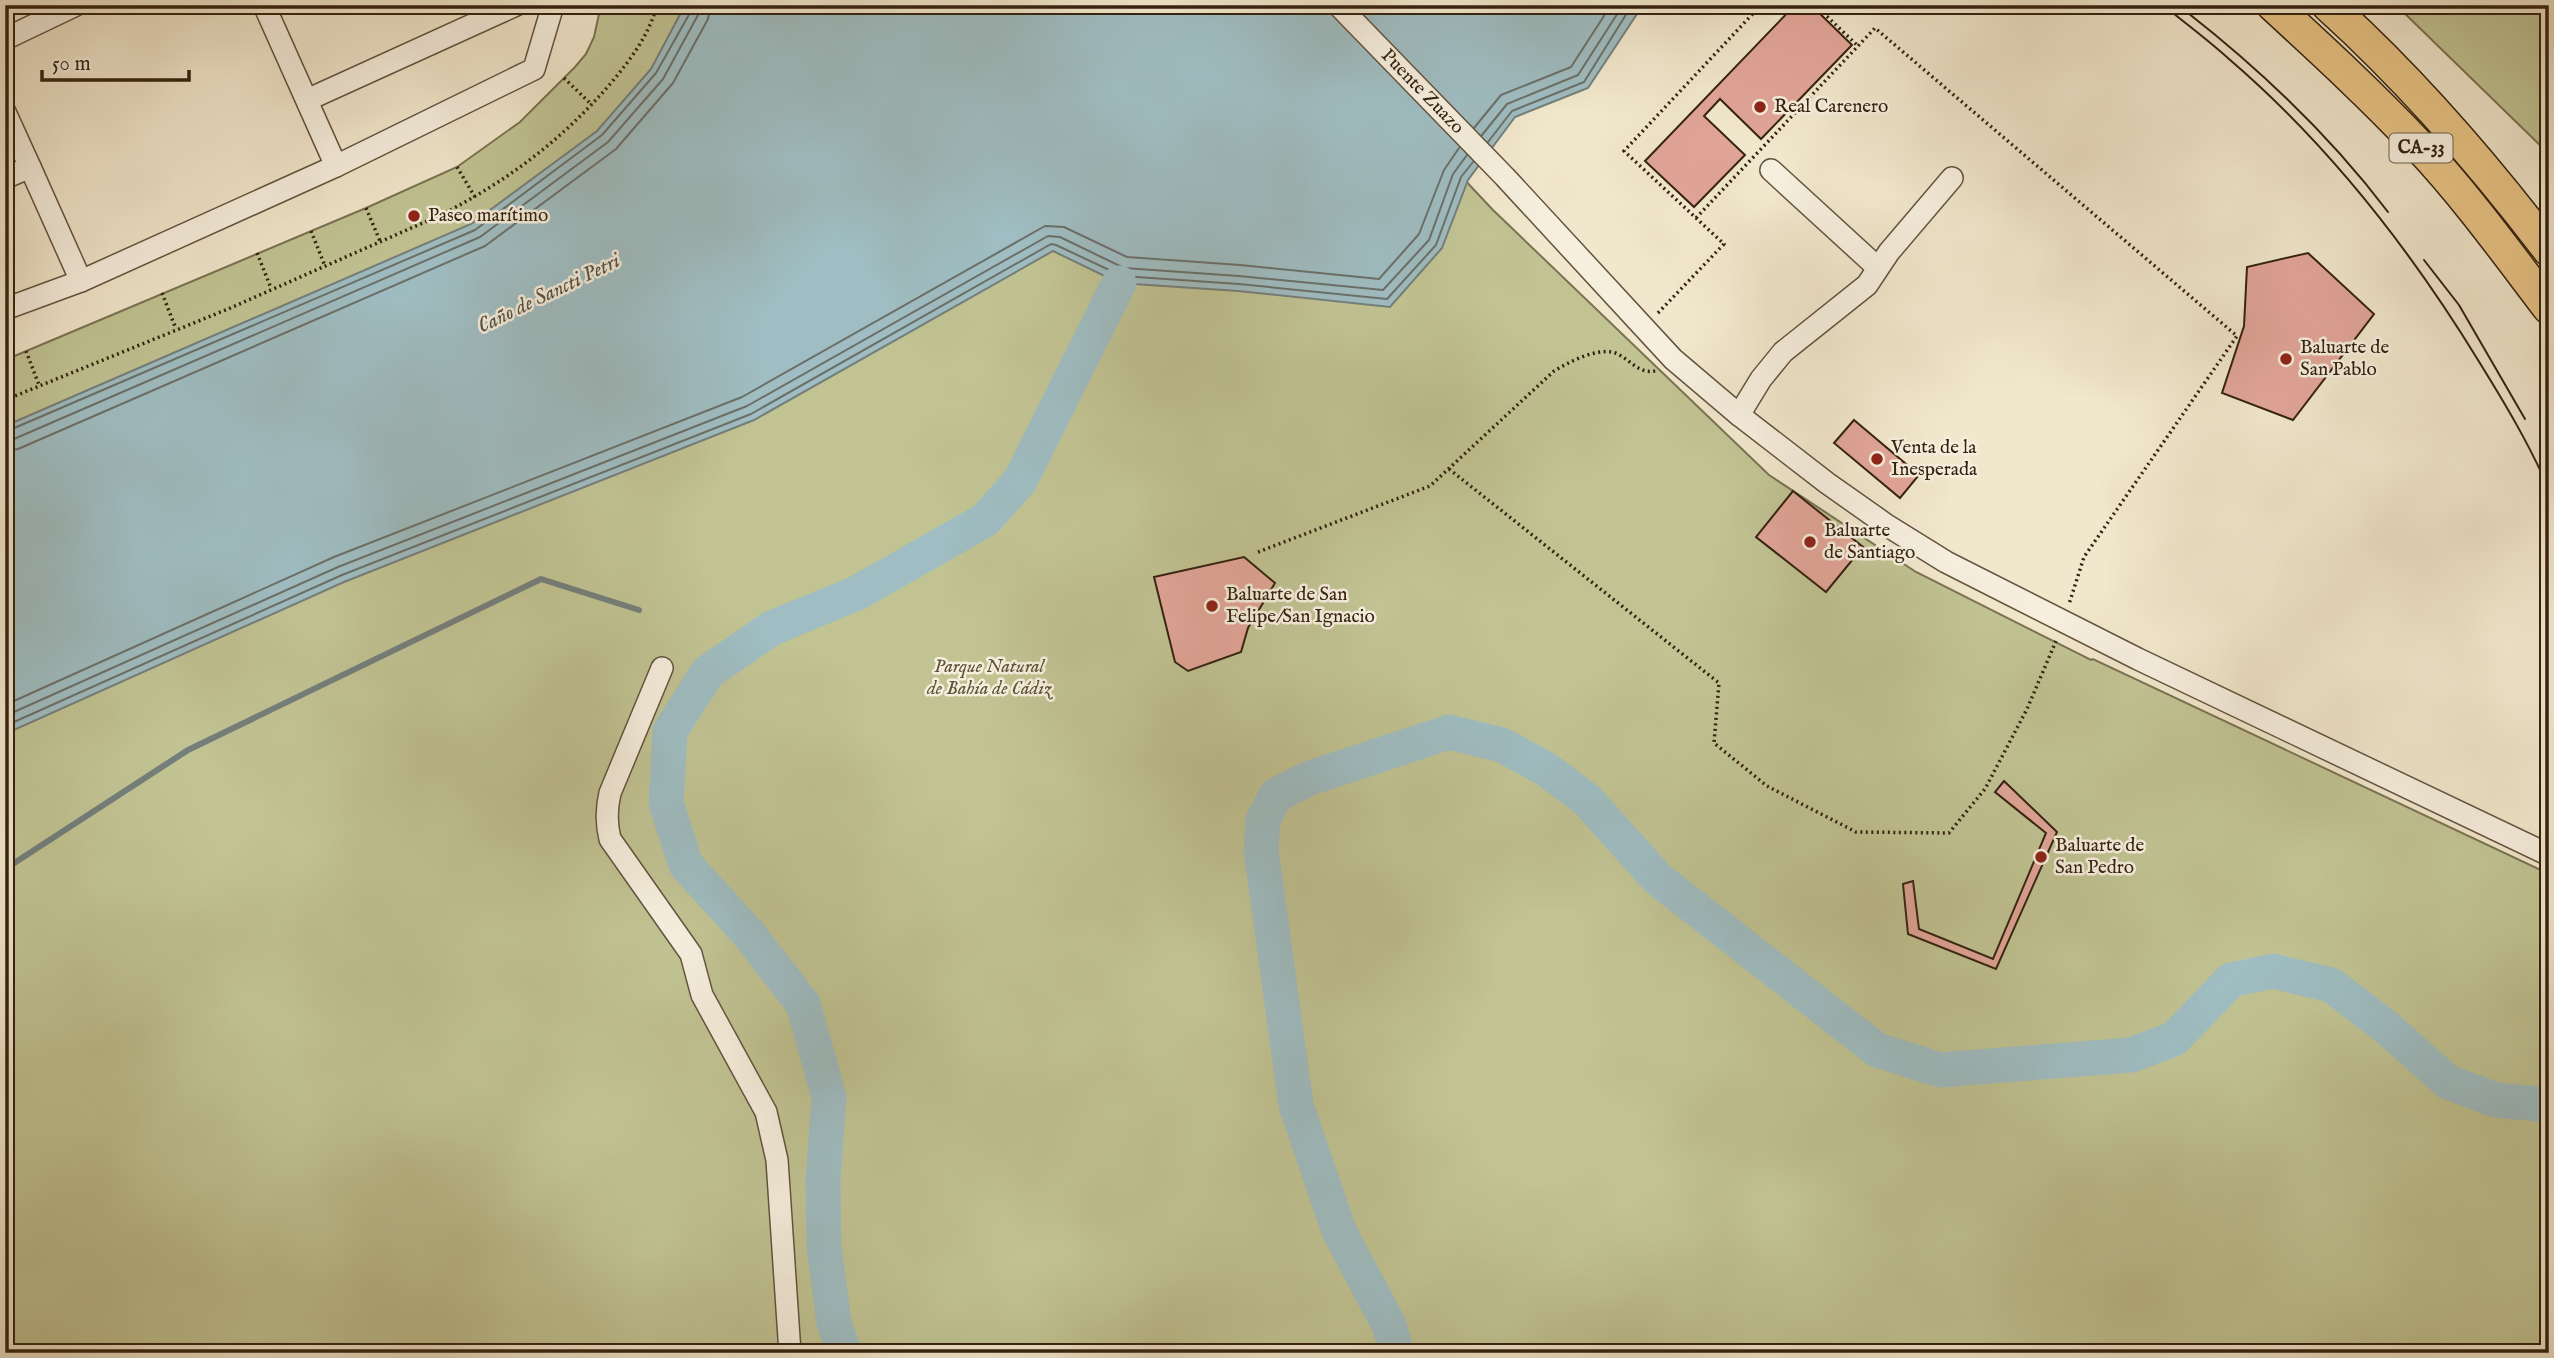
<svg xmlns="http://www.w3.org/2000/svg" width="2554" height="1358" viewBox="0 0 2554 1358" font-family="'IM FELL English',serif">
  <rect width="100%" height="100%" fill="#f1e7cc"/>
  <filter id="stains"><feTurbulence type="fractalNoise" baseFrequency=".00286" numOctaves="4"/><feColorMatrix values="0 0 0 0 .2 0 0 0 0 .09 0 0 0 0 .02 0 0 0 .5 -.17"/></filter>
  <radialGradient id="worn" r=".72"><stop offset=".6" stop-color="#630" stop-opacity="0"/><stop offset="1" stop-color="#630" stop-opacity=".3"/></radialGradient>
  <g fill="#c1c393" stroke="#7a7252" stroke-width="2">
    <path d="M601,5H1300L1493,210L1769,475L1916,572L2091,660L2093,659L2549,874V1353H5V360L366,208L457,167L520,122L575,67L586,54L594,37Z"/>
    <path d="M2396,5H2549V154Z"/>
  </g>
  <path fill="#9fbdc2" stroke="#747f7b" stroke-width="2" d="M685,5H1639V11L1588,88L1515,117L1468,180L1442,248L1390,307L1238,291L1119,283L1053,251L754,420L344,582L5,734V426L471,224L597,131L651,69Z"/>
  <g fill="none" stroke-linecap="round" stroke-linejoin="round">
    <g stroke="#6a7069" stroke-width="2">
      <path d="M1474,128L1501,95L1571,67L1611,5"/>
      <path d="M1482,135L1507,104L1578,75L1623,5"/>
      <path d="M1488,142L1512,111L1584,82L1632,5"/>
      <path d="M5,432L475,230L602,135L656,73L691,11V5"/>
      <path d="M5,440L14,439L480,237L608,142L663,79L698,15L700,5"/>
      <path d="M5,451L18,449L485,246L616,149L673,83L708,19L711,5"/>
      <path d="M5,705L334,557L742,397L1045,226L1064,227L1127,257L1240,265L1379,279L1419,234L1444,170L1459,148"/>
      <path d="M5,716L338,567L747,406L1048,236L1060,237L1124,268L1239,276L1383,290L1429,240L1453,174L1467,155"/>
      <path d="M5,726L342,575L751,414L1051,244L1056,245L1122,276L1239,284L1387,299L1436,245L1461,177L1473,162"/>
    </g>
    <path stroke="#747f7b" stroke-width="6" d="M5,869L188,750L541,579L639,610"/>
    <g stroke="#9fbdc2" stroke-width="35">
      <path d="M844,1353L834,1323L824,1247L823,1180L829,1097L803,1004L748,933L686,865L666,803L670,731L708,672L772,628L857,593L985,520L1020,481L1119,283"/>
      <path d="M1397,1353L1389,1325L1339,1231L1296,1105L1261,850L1263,820L1276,795L1310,778L1449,732L1502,745L1546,769L1587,800L1658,879L1877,1050L1940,1070L2131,1055L2174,1039L2231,980L2273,971L2331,985L2385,1026L2448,1082L2496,1100L2549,1105"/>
    </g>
  </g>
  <g fill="#e1a598" stroke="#342210" stroke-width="2">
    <path d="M1795,5H1811L1852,45L1761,139L1720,99L1704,116L1745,155L1694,207L1645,161Z"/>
    <path d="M2308,253L2374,314L2293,420L2222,393L2244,326L2247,267Z"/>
    <path d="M1854,420L1919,475L1900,498L1834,443Z"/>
    <path d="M1793,491L1863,547L1826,592L1756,537Z"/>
    <path d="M1244,557L1275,583L1248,628L1241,652L1188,671L1175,662L1154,577Z"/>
    <path d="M2004,781L2057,832L1996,969L1908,934L1903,884L1913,881L1919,929L1993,959L2046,833L1995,792Z"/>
  </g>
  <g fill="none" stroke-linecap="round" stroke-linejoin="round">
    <g stroke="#63533f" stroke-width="24">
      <g id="minor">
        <path d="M264,5L336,166"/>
        <path id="s1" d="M1338,5L1505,177L1673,359L1739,415L1827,483L1888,526L1946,562L2138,659L2549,855"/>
        <path d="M5,39L76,5"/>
        <path d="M307,100L516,5"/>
        <path d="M5,112L30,167"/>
        <path d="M1771,170L1878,268"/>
        <path d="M5,178L30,167L81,281L5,309"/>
        <path d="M81,281L336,166L534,69L553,5"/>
        <path d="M1739,415L1761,379L1783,352L1867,285L1889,252L1952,178"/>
        <path d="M662,668L610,793C606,810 606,823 610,839L691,954L702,995L766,1112L777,1160L790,1353"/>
      </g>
    </g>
    <g stroke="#342210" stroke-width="35">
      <g id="highway">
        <path d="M2273,5C2323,51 2372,96 2419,146C2466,196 2507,253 2549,308"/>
        <path d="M2328,5C2410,79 2482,162 2549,250"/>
      </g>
    </g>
    <g stroke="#342210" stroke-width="3.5" stroke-dasharray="2 3.5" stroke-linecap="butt">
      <path d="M1815,5L1858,46"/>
      <path d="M564,78L592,105"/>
      <path d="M457,167L475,197"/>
      <path d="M366,208L380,241"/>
      <path d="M1696,218L1875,28L2237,336L2084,557L2069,604"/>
      <path d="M311,231L325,266"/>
      <path d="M257,253L271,288"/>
      <path d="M162,293L176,329"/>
      <path d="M1658,313L1724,244L1624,151L1761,5"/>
      <path d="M26,351L39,385"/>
      <path d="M5,400L228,309L443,214C510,179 562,140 611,83C631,59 649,35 657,5"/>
      <path d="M1449,469L1719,683L1714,743L1767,786L1856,832L1949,833L1985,789L2027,709L2056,641"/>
      <path d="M1258,552L1430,486L1554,371C1569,362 1594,349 1612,352C1629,356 1638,377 1658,370"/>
    </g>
    <use href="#minor" stroke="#f6efde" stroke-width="21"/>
    <use href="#highway" stroke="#e8c486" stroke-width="32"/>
    <g stroke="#342210" stroke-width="2">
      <path d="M2163,5C2185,23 2208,40 2229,59C2328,144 2410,249 2478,360C2504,402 2530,445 2549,490"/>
      <path d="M2188,13C2262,71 2331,137 2388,212"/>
      <path d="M2424,260L2459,305L2525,419"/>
    </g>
  </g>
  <g fill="#8f2418" stroke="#f6efde" stroke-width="2.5">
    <circle cx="1760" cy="107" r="7"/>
    <circle cx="414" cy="216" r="7"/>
    <circle cx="2286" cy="359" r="7"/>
    <circle cx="1877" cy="459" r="7"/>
    <circle cx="1810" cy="542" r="7"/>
    <circle cx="1212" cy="606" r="7"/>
    <circle cx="2041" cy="857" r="7"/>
  </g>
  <g text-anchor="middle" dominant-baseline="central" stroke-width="5" stroke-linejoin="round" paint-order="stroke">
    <rect fill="#f6efde" stroke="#6e604e" stroke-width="2" x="2389.5" y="133.5" width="63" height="29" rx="5"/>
    <g font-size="18" font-weight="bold" fill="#342210">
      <text x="2421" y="148">CA-33</text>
    </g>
    <g font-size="19" fill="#342210" stroke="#f6efde">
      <text stroke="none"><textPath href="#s1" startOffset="121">Puente Zuazo</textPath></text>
    </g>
    <g font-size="19" fill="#342210" stroke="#f6efde" text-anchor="start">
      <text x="1774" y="107">Real Carenero</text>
      <text x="428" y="216">Paseo marítimo</text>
      <text x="2300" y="348">Baluarte de<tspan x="2300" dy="22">San Pablo</tspan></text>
      <text x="1891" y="448">Venta de la<tspan x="1891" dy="22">Inesperada</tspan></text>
      <text x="1824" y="531">Baluarte<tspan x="1824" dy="22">de Santiago</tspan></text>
      <text x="1226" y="595">Baluarte de San<tspan x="1226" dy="22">Felipe/San Ignacio</tspan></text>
      <text x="2055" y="846">Baluarte de<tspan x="2055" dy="22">San Pedro</tspan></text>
    </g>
    <g font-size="19" font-style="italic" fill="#5e5237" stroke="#f6efde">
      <text x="989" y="667">Parque Natural<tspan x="989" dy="22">de Bahía de Cádiz</tspan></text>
    </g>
    <g font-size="21" font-style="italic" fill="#545045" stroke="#f6efde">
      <text transform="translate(549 294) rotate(-26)">Caño de Sancti Petri</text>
    </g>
  </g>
  <rect width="2554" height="1358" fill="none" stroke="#f1e7cc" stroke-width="28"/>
  <rect x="7" y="7" width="2540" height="1344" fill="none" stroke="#342210" stroke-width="3.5"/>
  <rect x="14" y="14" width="2526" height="1330" fill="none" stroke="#342210" stroke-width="2"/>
  <path d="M42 70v10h147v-10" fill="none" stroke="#342210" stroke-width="3.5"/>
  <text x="52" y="70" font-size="21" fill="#342210" stroke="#f6efde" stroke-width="5" paint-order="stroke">50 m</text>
  <rect width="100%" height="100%" filter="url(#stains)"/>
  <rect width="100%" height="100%" fill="url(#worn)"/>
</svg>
